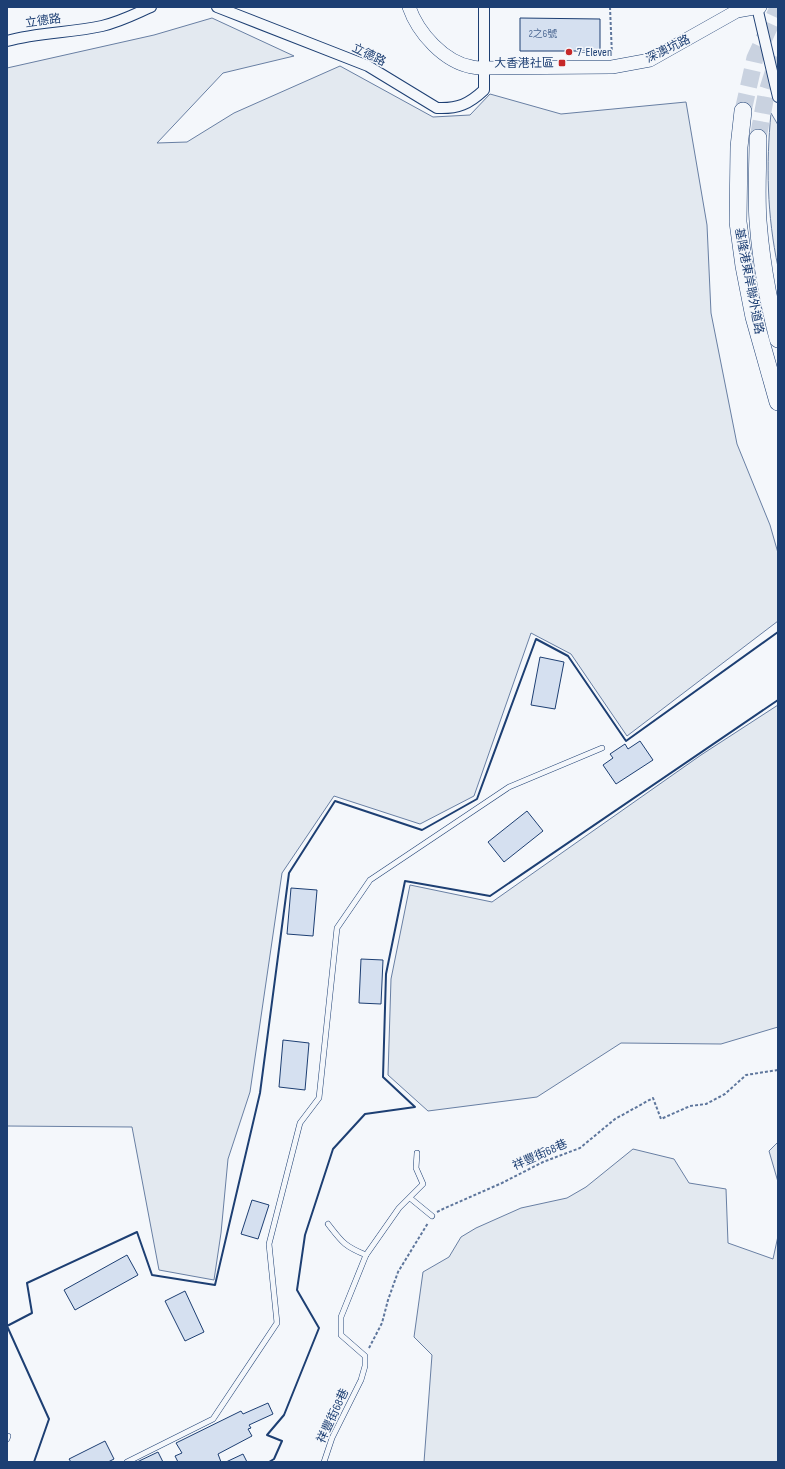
<svg xmlns="http://www.w3.org/2000/svg" width="785" height="1469" viewBox="0 0 785 1469" font-family="'Sofia Sans Condensed','Noto Sans TC',sans-serif">
  <rect width="100%" height="100%" fill="#f4f7fb"/>
  <g fill="#e3e9f0" stroke="#687fa3">
    <path d="M212,18L294,56L223,73L157,143L187,142L234,113L340,66L433,117L470,115L490,94L561,114L686,102L707,225L711,313L737,444L770,525L778,553V621L627,736L571,654L531,633L474,796L420,824L334,796L282,873L250,1092L228,1159L221,1233L214,1280L159,1270L132,1127L7,1126V68L154,35Z"/>
    <path d="M771,113L778,125V267C767,215 766,165 771,113Z"/>
    <path d="M778,705V1027L721,1044L621,1043L537,1097L428,1111L388,1075L391,979L410,885L492,902L701,755Z"/>
    <path d="M778,1142V1182L769,1151Z"/>
    <path d="M633,1149L674,1159L689,1183L726,1189L728,1243L773,1259L778,1236V1462H424L432,1355L414,1337L423,1272L449,1257L461,1237L476,1228L521,1208L567,1198L586,1187Z"/>
  </g>
  <g fill="#d5e0f0" stroke="#1d3f73">
    <path d="M520,18L600,19V51H520Z"/>
    <path d="M540,657L564,662L555,709L531,705Z"/>
    <path d="M640,741L653,760L616,784L603,765L613,758L610,754L625,744L628,749Z"/>
    <path d="M527,811L543,831L504,862L488,842Z"/>
    <path d="M291,888L317,890L313,936L287,934Z"/>
    <path d="M361,959L383,960L381,1004L359,1003Z"/>
    <path d="M283,1040L309,1043L305,1090L279,1087Z"/>
    <path d="M252,1200L269,1205L258,1239L241,1234Z"/>
    <path d="M127,1255L138,1275L75,1310L64,1290Z"/>
    <path d="M185,1291L204,1332L185,1341L165,1301Z"/>
    <path d="M268,1403L273,1414L249,1425L251,1428L248,1429L252,1436L218,1454L221,1462H178L175,1456L182,1453L176,1443L241,1411L243,1414Z"/>
    <path d="M105,1441L114,1459L108,1462H71L69,1459Z"/>
    <path d="M158,1452L163,1462H137Z"/>
    <path d="M243,1454L247,1462H226Z"/>
  </g>
  <g fill="none" stroke-linecap="round" stroke-linejoin="round">
    <g stroke="#c9d2e0" stroke-width="17" stroke-dasharray="17 8" stroke-linecap="butt">
      <path d="M743,111L755,58L778,8"/>
      <path d="M758,138L766,95L778,57"/>
    </g>
    <g stroke="#1d3f73" stroke-width="6">
      <g id="service">
        <path d="M410,1198L432,1216"/>
        <path d="M328,1224C342,1242 344,1246 366,1255"/>
        <path d="M7,1439L8,1436"/>
        <path d="M127,1462L213,1419L277,1323L269,1244L300,1123L319,1098L337,928L370,880L509,787L602,748"/>
        <path d="M324,1462L332,1438L361,1380L365,1366V1356L341,1335V1317L366,1255L399,1208L423,1184L416,1168L417,1153"/>
      </g>
    </g>
    <g stroke="#1d3f73" stroke-width="12">
      <g id="minor">
        <path d="M217,7L368,66L437,108C458,109 469,104 484,90V7"/>
        <path d="M757,7L778,97"/>
        <path d="M7,41C38,32 71,33 102,26C120,22 135,14 151,7"/>
      </g>
    </g>
    <g stroke="#1d3f73" stroke-width="14">
      <path id="tertiary" d="M409,7C418,33 444,62 472,67C476,68 480,68 484,68L612,67L650,60L737,11L760,7"/>
    </g>
    <g stroke="#1d3f73" stroke-width="18">
      <g id="trunk">
        <path d="M743,111L739,147L738,222L744,266L754,317L778,402"/>
        <path d="M758,138C758,166 756,194 758,221C761,261 768,300 778,339"/>
      </g>
    </g>
    <g stroke="#5e769c" stroke-width="2" stroke-dasharray="3 2" stroke-linecap="butt">
      <path d="M610,7L612,56"/>
      <path d="M437,1212L445,1208L502,1183L543,1162L580,1148L615,1119L653,1098L661,1119L690,1106L706,1104L725,1094L746,1075L778,1070"/>
      <path d="M369,1348L382,1323L388,1300L398,1272L428,1223"/>
    </g>
    <use href="#service" stroke="#f4f7fb" stroke-width="5"/>
    <use href="#minor" stroke="#f4f7fb" stroke-width="10"/>
    <use href="#tertiary" stroke="#f4f7fb" stroke-width="13"/>
    <use href="#trunk" stroke="#f4f7fb" stroke-width="17"/>
    <g stroke="#1d3f73" stroke-width="2">
      <path d="M34,1462L49,1419L7,1326L32,1313L27,1283L137,1232L152,1275L215,1285L260,1093L289,873L335,801L422,830L477,799L536,639L568,656L626,741L778,632"/>
      <path d="M269,1462L274,1459L282,1441L267,1435L284,1415L319,1328L297,1290L305,1235L333,1149L365,1114L415,1107L383,1077L386,974L405,881L490,896L778,700"/>
    </g>
  </g>
  <g fill="#c62828" stroke="#f4f7fb" stroke-width="1.5">
    <circle cx="569" cy="52" r="4"/>
    <rect x="558" y="59" width="8" height="8" rx="2"/>
  </g>
  <g text-anchor="middle" dominant-baseline="central" stroke-width="3" stroke-linejoin="round" paint-order="stroke">
    <g font-size="10" fill="#4b6792">
      <text x="543" y="34">2之6號</text>
    </g>
    <g font-size="12" fill="#1d3f73" stroke="#f4f7fb">
      <text transform="translate(43 21) rotate(-8)">立德路</text>
      <text transform="translate(668 49) rotate(-26)">深澳坑路</text>
      <text transform="translate(369 55) rotate(26)">立德路</text>
      <text transform="translate(749 281) rotate(79)">基隆港東岸聯外道路</text>
      <text transform="translate(540 1155) rotate(-24)">祥豐街68巷</text>
      <text transform="translate(333 1416) rotate(-65)">祥豐街68巷</text>
    </g>
    <g font-size="12" fill="#1d3f73" stroke="#f4f7fb" text-anchor="start">
      <text x="577" y="52">7-Eleven</text>
      <text x="554" y="63" text-anchor="end">大香港社區</text>
    </g>
  </g>
  <rect width="785" height="1469" fill="none" stroke="#1d3f73" stroke-width="16"/>
</svg>
